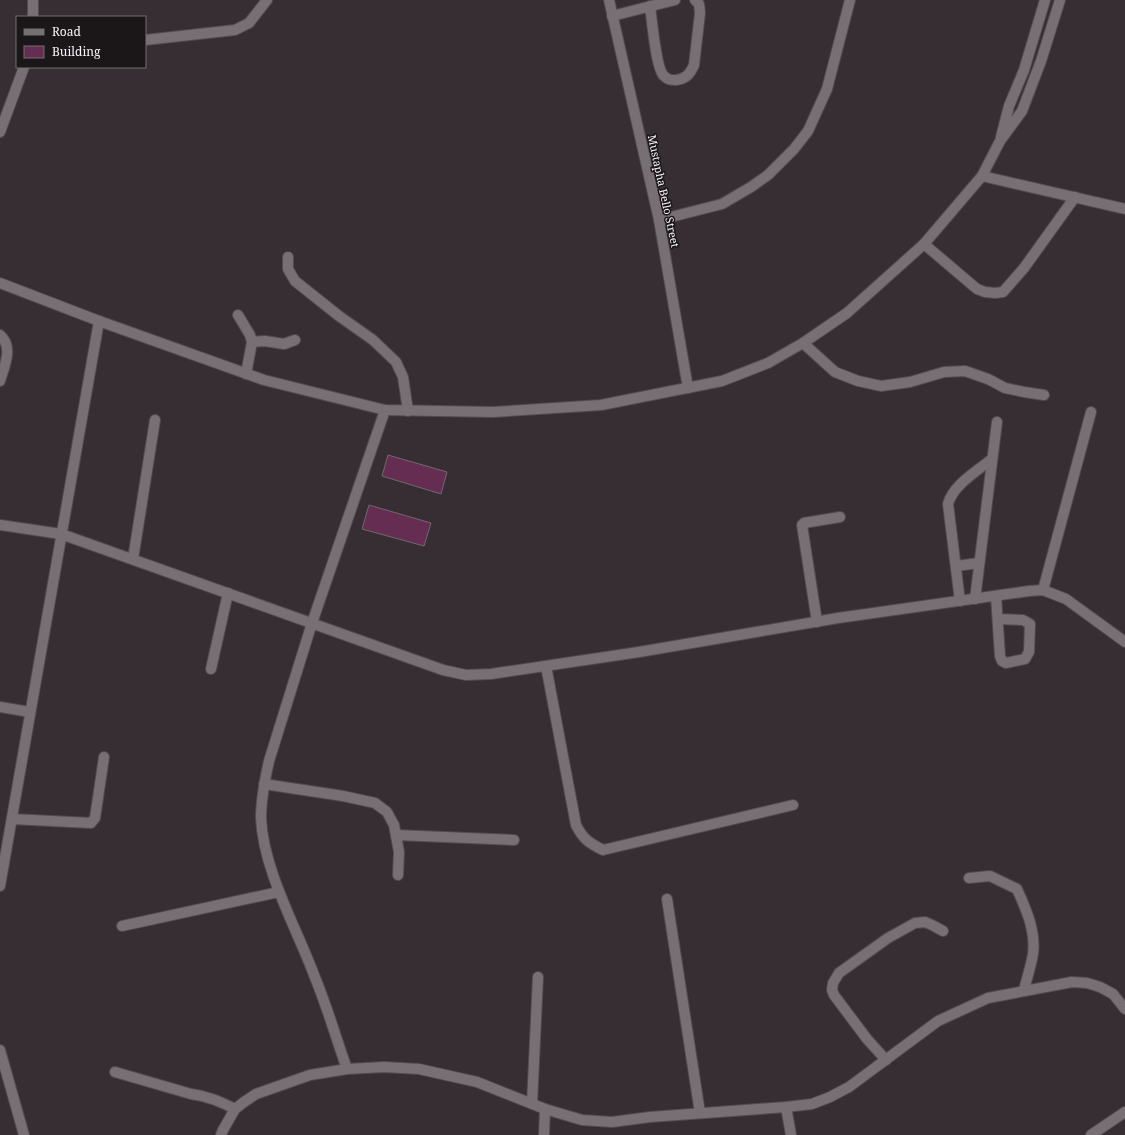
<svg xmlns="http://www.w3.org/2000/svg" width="1125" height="1135" viewBox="0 0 1125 1135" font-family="'Noto Serif',serif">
  <rect width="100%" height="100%" fill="#362e32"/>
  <g fill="#642d51" stroke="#72686e">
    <path d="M388,455L447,472L441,494L382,476Z"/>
    <path d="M369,505L431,523L424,546L362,529Z"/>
  </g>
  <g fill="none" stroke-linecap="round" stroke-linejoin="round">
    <g stroke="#524b4f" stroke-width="12">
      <g id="minor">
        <path d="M33,0V17"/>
        <path d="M609,0L659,220L688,388"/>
        <path d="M650,6C652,20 656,69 664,76C668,80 671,80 676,80C686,79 690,74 694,65L700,13L699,4L695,0"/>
        <path d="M612,16L675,0"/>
        <path d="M145,40L235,30L249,23L267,0"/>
        <path d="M0,132L24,67"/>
        <path d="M1001,137L1009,106L1024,70L1045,0"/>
        <path d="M982,176L1125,209"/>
        <path d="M659,220L722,204L751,187L768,175L794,149L808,131L827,89L850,0"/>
        <path d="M924,244L977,289L985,292L995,293L1003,292L1024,268L1075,197"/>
        <path d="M288,257V269L295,281L339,316L373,340L396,362L403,377L408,411"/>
        <path d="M0,283L99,321L264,380L385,410L493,412L601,405L722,381L768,363L803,343L847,313L924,244L982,176L1000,141L1022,111L1041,61L1060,0"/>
        <path d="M238,315L250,335L252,342L246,374"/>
        <path d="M0,335C14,347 4,367 0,381"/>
        <path d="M252,342L265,341L284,344L295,340"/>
        <path d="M803,343L835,372L858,381L881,386L910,382L944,372L965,371L988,379L1005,388L1024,392L1044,395"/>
        <path d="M0,525L61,534L443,670L466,675L491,674L639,652L838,618L1029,591L1043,590L1066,599L1125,642"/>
        <path d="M133,559L155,420"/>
        <path d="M956,566L979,563"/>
        <path d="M1043,590L1091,412"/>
        <path d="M996,596L1000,656L1002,661L1006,663L1025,659L1029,652L1030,624L1023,620L998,619"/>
        <path d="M975,599L997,422"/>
        <path d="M960,601L948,504C953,485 977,471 992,459"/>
        <path d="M817,622L802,525L804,523L840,517"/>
        <path d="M546,666L576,825C583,839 589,843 603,850L793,805"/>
        <path d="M211,669L228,593"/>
        <path d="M0,707L30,712"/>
        <path d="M264,784L343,796L375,803L387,812L394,825L399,852L398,875"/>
        <path d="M12,819L91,823L95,818L104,757"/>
        <path d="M396,835L514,840"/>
        <path d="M969,878L990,876L1017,889C1026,909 1036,931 1033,954C1031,966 1027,978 1024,990"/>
        <path d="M0,886L99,321"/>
        <path d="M667,899L700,1113"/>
        <path d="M122,926L279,892"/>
        <path d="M0,1050L24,1135"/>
        <path d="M886,1060L867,1039L834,995L832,990L833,983L839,973L888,938L915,923L925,922L932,925L943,931"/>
        <path d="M347,1069C336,1038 327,1006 314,975C296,927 263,869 261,818C261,799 265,779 269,761L312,623L385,410"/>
        <path d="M115,1072L191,1094C208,1096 221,1102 235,1109"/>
        <path d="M532,1104L538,977"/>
        <path d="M786,1107L791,1135"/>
        <path d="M221,1135L223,1130L235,1109L244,1102L256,1094L310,1075L347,1069L384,1067L419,1069L477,1082L545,1109L582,1120L612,1122L650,1117L786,1107L812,1104L830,1097L849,1087L938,1021L988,998L1072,982L1087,983L1100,987L1113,994L1125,1009"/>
        <path d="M544,1135L545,1109"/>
        <path d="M1091,1135L1125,1112"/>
      </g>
    </g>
    <use href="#minor" stroke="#786f74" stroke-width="10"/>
  </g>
  <g text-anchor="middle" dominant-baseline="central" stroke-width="3" stroke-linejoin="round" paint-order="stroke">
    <g font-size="11" fill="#f8f2f6" stroke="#1b1719">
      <text transform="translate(664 191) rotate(78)">Mustapha Bello Street</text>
    </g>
  </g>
  <rect x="16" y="16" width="130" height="52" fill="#1b1719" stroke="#736f71"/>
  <rect x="24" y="29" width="20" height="6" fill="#786f74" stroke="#736f71"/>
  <text x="52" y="36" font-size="12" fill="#f8f2f6">Road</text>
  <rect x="24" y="46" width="20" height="12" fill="#642d51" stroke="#736f71"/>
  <text x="52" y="56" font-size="12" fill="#f8f2f6">Building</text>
</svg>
